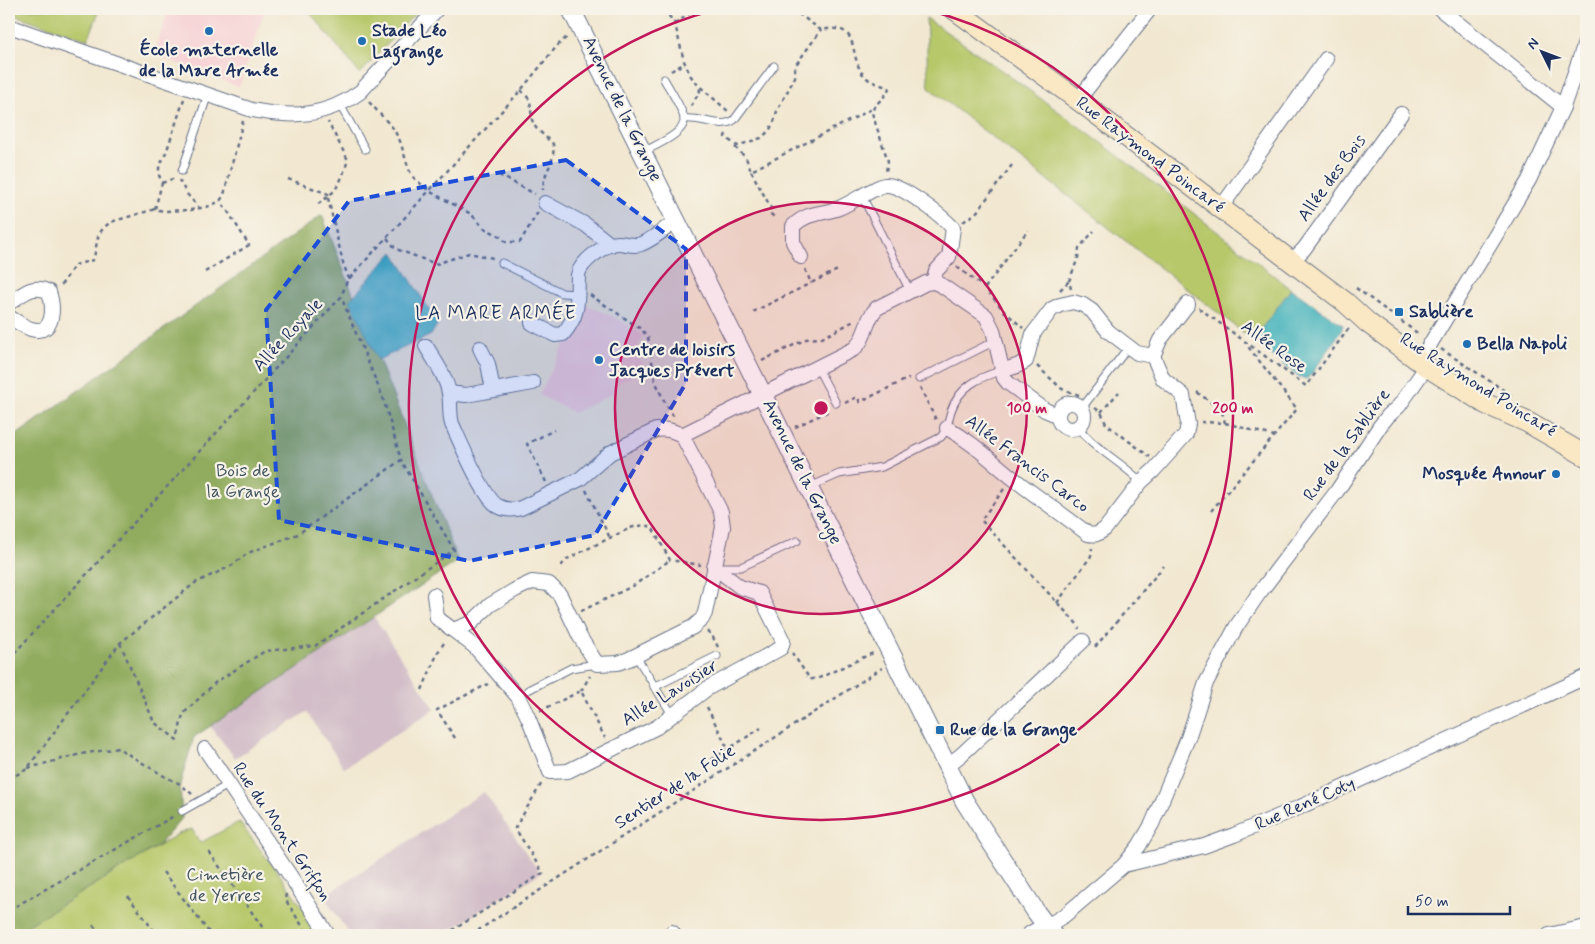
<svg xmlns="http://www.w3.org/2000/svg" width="1595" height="944" viewBox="0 0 1595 944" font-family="Mynerve,sans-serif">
  <rect width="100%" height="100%" fill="#f7f3e8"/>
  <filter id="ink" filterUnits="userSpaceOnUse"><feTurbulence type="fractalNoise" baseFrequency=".02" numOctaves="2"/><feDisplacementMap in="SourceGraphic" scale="10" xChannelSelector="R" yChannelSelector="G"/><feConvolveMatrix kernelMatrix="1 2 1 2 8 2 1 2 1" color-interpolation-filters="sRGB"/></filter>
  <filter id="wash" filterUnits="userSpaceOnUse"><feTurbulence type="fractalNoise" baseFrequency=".0096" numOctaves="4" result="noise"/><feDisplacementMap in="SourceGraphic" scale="20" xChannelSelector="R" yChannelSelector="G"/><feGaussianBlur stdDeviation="1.12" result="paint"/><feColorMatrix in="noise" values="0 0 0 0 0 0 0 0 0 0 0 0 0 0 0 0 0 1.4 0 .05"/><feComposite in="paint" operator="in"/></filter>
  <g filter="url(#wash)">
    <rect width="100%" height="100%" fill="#f2e8d1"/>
    <g fill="#f7cfd4">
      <path d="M169,9H265L239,87L153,54Z"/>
      <path d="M585,304L622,321L643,336L636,350L646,370L619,382L614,393L574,413L539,395Z"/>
    </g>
    <g fill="#d2bdc8">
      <path d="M374,617L435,709L344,768L307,712L235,758L210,726Z"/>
      <path d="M484,792L540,873L442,935H350L327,901L330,898L327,894Z"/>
    </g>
    <g fill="#b7c86b" stroke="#697c64">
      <path d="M9,9H100L88,40L9,13Z"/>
      <path d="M307,9H419L360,74Z"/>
      <path d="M926,18C1052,103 1172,196 1291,289L1253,340L929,88C926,65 928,42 926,18Z"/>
      <path d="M239,822L280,875L322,935H9V931L27,926L178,834L192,829L200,843Z"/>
    </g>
    <path fill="#91ac5f" stroke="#566e5e" d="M322,215L458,561L194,737L180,784L182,818L159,845L27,926L9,931V436L11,439Z"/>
    <g fill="#42b2bb" stroke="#2e708c">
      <path d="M393,252L438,323L431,335L378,360L350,300Z"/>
      <path d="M1291,289L1343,325L1341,331L1312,374L1306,379L1298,376L1253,340Z"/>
    </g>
  </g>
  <g filter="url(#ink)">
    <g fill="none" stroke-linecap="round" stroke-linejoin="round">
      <g stroke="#667086" stroke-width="9">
        <g id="service">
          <path d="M340,105L365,149"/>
          <path d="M684,119C701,117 722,129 734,120L774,66"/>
          <path d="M643,152C654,146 687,133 684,118C682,108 669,88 664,79"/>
          <path d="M182,171L208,94"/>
          <path d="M862,196L910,291"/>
          <path d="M502,263L562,293L577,294"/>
          <path d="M817,367L836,403"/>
          <path d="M919,379L995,341"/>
          <path d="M1082,408L1123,354"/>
          <path d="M1079,427C1084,441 1128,467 1141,482"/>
          <path d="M810,487L839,474L882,467L941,437C948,429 948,420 951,411C959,387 979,377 1001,371"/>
          <path d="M718,567H741L797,541"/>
          <path d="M636,656L673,716"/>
          <path d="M654,687L717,656"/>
          <path d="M528,690L571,668L597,664"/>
          <path d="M182,811L228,785"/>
        </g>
      </g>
      <g stroke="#667086" stroke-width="16">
        <g id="minor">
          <path d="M1440,9L1563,107"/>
          <path d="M9,26L252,110C293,118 325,117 360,92L437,9"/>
          <path d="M1078,100L1150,9"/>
          <path d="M545,203L586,225L611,245"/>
          <path d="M1220,209L1326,59"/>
          <path d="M801,257L793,242V226C809,211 821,215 839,208C850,204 876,186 885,185C900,183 942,216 953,228L949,257L936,271L933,282"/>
          <path d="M1291,262L1304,249L1401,114"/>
          <path d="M9,303C23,294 33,283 49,292C54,307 55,336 31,329C23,326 16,321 9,317"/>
          <path d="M532,323L555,335L563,334C580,314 577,300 578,275C580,262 606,243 618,243C626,243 634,247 641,244C654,239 666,228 677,220"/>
          <path d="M426,346C434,360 446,376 449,393C451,403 449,414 452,424C460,441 484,499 498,506C505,510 514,510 521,508L580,479L610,453L656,430C666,428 673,431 682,435L854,349C867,338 865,319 877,308L926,283L933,282L941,285L986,316L993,330L1004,378L1008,383L1045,410L1057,415"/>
          <path d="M480,348L488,364L493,390"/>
          <path d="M1153,356L1160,340L1188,304"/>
          <path d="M1001,371L1017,366L1026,361L1033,334L1052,309L1060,305L1073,302L1083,305L1092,311L1108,331L1137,353L1153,356"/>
          <path d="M449,393L466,395L533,383"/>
          <circle cx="1071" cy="416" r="13"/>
          <path d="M947,428C974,443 990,460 1014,479C1038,498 1064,515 1088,534C1096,536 1099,533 1105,529L1141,482L1154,470L1186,434L1188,424L1183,395L1163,379L1153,356"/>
          <path d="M434,595L437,618L453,630L471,623L490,605L515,590L532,582L549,584L560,595L580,637L597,664L618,663L629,659L693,627L702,619L705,613L723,527L721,512L682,435"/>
          <path d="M453,630L475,647L518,697L528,717L550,772L568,771L657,727L708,688L781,648L783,641L759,593L740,587L714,567"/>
          <path d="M205,749L291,877L328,935"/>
          <path d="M948,765L961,755L1083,641"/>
          <path d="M1124,865L1139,846L1152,824L1188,738L1206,683L1236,627L1257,596L1337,491L1380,426L1388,416L1399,406L1422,373L1426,366V351L1529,180L1563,107L1586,40"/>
          <path d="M1047,926L1065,915L1124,865L1204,846L1234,835L1298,808L1586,677"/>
          <path d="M672,932L674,935"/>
          <path d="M1549,935L1586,927"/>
        </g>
      </g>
      <g stroke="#667086" stroke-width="20">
        <g id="tertiary">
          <path d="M571,9L965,802L1036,912L1053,935"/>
          <path d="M1031,935L1047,926"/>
        </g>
      </g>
      <g stroke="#667086" stroke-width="22">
        <path id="secondary" d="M954,9L1078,100L1345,302L1368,323L1426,366L1486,404L1527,422L1586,456"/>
      </g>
      <g stroke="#667086" stroke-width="2.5" stroke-dasharray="4 4" stroke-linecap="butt">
        <path d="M664,9L675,24L684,61L690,75L698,85L729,112"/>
        <path d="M792,9L821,30C861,22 848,52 862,73C868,82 879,84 889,88C885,100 874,102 872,113L888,161L886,171"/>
        <path d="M589,14L594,9"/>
        <path d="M675,24L696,9"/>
        <path d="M671,71L685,63"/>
        <path d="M521,90L530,100L532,120L536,128L553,144C556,164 543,170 543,190"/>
        <path d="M369,102L393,128L400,141L409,170L414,178L429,191L471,214L484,228L500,236L506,242H520L538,212"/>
        <path d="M691,106L700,91L699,87"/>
        <path d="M726,134L725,137L737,146L761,138L769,131L774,122L777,111L795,77V66L821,30"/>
        <path d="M735,147L746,158L751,171L872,109"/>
        <path d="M751,171L772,210L771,214L774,217L776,215"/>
        <path d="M499,175L535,194"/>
        <path d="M288,179L331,195"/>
        <path d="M179,180L187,194L199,208"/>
        <path d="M162,183L175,178"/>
        <path d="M328,198L343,263L349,279"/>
        <path d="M318,204C339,190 340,183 348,160L328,122"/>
        <path d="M155,209L162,183L159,175V168L167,150L184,99"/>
        <path d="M963,222L976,213L1012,165"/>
        <path d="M387,238L396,249L436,264L469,253L493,258"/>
        <path d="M957,267L985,288L1004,311L1023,328"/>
        <path d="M805,269L811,283L840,269"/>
        <path d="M205,272L249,245L227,210L220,201"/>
        <path d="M61,285L75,265L93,260C99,243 93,234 111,222L155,209L163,211L191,210L210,206L220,201L224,195L243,121"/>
        <path d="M985,288L1028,230"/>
        <path d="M1356,288L1420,335"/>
        <path d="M1071,289L1069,281L1078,258L1079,248L1094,231"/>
        <path d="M1060,290L1069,281"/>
        <path d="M590,295L641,329L648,337L655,380L663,399L675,419"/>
        <path d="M1199,308L1306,386L1349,328"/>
        <path d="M753,312L811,283"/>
        <path d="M1441,349L1514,397"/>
        <path d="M762,361L806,339L822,338L852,322L855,323"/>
        <path d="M1037,366L1062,389L1079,395"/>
        <path d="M920,387L936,420"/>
        <path d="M1197,392L1222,411L1225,423"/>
        <path d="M845,403L857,397L860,402L909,378"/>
        <path d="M1095,408L1101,412L1106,424L1150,457"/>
        <path d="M1101,412L1119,392"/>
        <path d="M1201,422L1225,423L1274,436"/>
        <path d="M795,427L831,410"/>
        <path d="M546,482L527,444L554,430"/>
        <path d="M1004,489L981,520L1077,624L1079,629"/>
        <path d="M586,490L610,538"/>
        <path d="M1211,511L1297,409L1246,344"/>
        <path d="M561,566L567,559L624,531C634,526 642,524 652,527L670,560L701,565"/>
        <path d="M1057,603L1091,556L1092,548"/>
        <path d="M581,611L633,586L670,560"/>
        <path d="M707,631L711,634L718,647"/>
        <path d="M120,643L154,722L177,740L183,714L216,682L265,651L315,646L454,550L401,460"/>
        <path d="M1095,645L1096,646L1164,566"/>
        <path d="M792,653L810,679H817L875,652"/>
        <path d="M9,659L341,297L347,281L521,90L557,46L568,36"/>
        <path d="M422,690L438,652L446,640"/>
        <path d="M581,691L590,676"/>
        <path d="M707,707L728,749"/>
        <path d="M540,711L581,691L605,738"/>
        <path d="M455,738L437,710L488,684"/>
        <path d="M705,764L761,728"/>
        <path d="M28,768L81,754L118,748L164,776L180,784L192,794"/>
        <path d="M9,779L27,769L120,643L195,583L231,566L248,553L298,534L401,460L383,398L341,297"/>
        <path d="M209,852L268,935"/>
        <path d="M163,872L211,935"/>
        <path d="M286,894L285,899L308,935"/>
        <path d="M128,896L157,935"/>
        <path d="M9,910L174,816"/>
        <path d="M93,925L101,935"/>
        <path d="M445,935L543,873L515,828L543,781"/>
        <path d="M471,935L882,668"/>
      </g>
      <use href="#service" stroke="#fff" stroke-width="7"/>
      <use href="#minor" stroke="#fff" stroke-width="14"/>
      <use href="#tertiary" stroke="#fff" stroke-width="18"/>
      <use href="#secondary" stroke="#fae7c3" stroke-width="20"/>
    </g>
  </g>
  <path fill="#1d4ed8" fill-opacity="0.2" stroke="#1d4ed8" stroke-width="4" stroke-dasharray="10 6" stroke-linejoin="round" d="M566,160L686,249V383L595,535L469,561L279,520L266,310L349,201Z"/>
  <circle cx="821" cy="408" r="206" fill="#c2185b" fill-opacity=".12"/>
  <g fill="none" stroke="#c2185b" stroke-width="2.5">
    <circle cx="821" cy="408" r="206"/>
    <path d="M924 9A412 412 0 1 1 718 9"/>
  </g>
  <g fill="#1f6fb2" stroke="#f7f3e8" stroke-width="2">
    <circle cx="209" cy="31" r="5"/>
    <circle cx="362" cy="41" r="5"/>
    <rect x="1394" y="307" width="10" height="10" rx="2.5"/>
    <circle cx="1467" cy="344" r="5"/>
    <circle cx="599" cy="360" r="5"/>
    <circle cx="1556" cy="474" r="5"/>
    <rect x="935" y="725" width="10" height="10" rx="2.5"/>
  </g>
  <g text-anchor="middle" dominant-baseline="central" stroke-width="4.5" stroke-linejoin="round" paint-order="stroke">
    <g font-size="18" font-weight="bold" fill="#1b2f5e" stroke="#f7f3e8" text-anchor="start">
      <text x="372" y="31">Stade Léo<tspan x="372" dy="21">Lagrange</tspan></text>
      <text x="209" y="50" text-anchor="middle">École maternelle<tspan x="209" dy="21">de la Mare Armée</tspan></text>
      <text x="1409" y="312">Sablière</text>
      <text x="1477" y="344">Bella Napoli</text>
      <text x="609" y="350">Centre de loisirs<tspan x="609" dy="21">Jacques Prévert</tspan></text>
      <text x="1546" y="474" text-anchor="end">Mosquée Annour</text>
      <text x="950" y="730">Rue de la Grange</text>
    </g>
    <g font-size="18" fill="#1b2f5e" stroke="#f7f3e8">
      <text transform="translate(622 109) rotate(64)">Avenue de la Grange</text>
      <text transform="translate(1150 155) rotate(37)">Rue Raymond Poincaré</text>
      <text transform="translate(1332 178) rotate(-54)">Allée des Bois</text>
      <text transform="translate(288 335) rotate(-47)">Allée Royale</text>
      <text transform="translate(1274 347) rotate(36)">Allée Rose</text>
      <text transform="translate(1478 385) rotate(32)">Rue Raymond Poincaré</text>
      <text transform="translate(1347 445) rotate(-54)">Rue de la Sablière</text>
      <text transform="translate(1027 464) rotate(37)">Allée Francis Carco</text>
      <text transform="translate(802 472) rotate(64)">Avenue de la Grange</text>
      <text transform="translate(670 693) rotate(-32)">Allée Lavoisier</text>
      <text transform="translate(675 787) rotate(-33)">Sentier de la Folie</text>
      <text transform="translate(1305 804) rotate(-24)">Rue René Coty</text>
      <text transform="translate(282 832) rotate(56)">Rue du Mont Griffon</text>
    </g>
    <g font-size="18" fill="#425561" stroke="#f7f3e8">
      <text x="243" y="471">Bois de<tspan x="243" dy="21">la Grange</tspan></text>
      <text x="225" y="875">Cimetière<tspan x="225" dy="21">de Yerres</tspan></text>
    </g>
    <g font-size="19" letter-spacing="1" fill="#1b2f5e" stroke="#f7f3e8">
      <text x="496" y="313">LA MARE ARMÉE</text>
    </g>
  </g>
  <circle cx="821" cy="408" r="8" fill="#c2185b" stroke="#f7f3e8" stroke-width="2.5"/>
  <g font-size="15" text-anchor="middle" font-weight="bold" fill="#c2185b" stroke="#f7f3e8" stroke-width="4.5" stroke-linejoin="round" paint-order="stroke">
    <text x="1027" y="413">100 m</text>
    <text x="1233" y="413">200 m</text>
  </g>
  <rect width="1595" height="944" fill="none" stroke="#f7f3e8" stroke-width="30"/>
  <g transform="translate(1542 52) rotate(312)" stroke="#f7f3e8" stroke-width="4" paint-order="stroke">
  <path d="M0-4L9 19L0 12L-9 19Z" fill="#1b2f5e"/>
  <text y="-8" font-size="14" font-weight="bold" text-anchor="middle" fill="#1b2f5e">N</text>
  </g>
  <path d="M1408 906v8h102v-8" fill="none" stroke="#1b2f5e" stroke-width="2.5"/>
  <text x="1415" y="906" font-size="15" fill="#1b2f5e" stroke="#f7f3e8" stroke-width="4" paint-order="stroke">50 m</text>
</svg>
